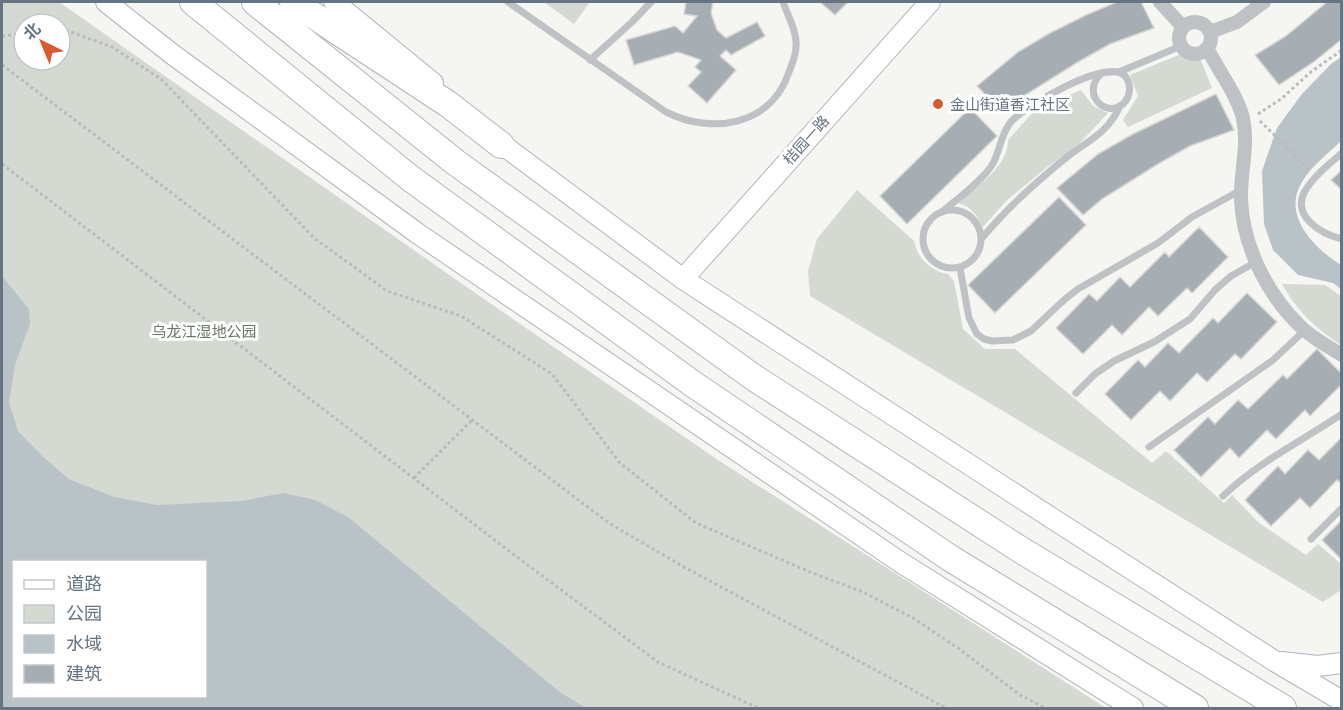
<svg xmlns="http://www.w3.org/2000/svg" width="1343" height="710" viewBox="0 0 1343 710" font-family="'Asap Condensed','Noto Sans SC',sans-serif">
  <rect width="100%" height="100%" fill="#f5f5f1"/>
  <g fill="#d4dad1" fill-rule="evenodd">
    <path d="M2,2H59L468,288L718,460L1106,708H555L88,501L2,426ZM24,24H60V60H24Z"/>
    <path d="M544,2H590L574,24Z"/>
    <path d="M1181,54L1190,60L1200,58L1212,88L1128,127L1123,120L1138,96L1130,75Z"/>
    <path d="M1081,90L1093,106L1108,113L1078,145L1046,168L1006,201L983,227C977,216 971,206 958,203C977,186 1008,167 1008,140L1036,109Z"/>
    <path d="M857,190L914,241C917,258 932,272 948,274L954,281L963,329L985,349H1015L1152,463L1166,451L1224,503L1232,495L1258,522L1306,555L1318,544L1341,564V590L1323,602L810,296L808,271L817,239Z"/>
    <path d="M1282,284L1325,285L1341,296V345C1314,327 1298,312 1282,284Z"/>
  </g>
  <g fill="#b8c2c7" fill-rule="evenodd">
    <path d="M1341,57V141C1329,153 1311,166 1302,182C1281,215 1315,249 1341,265V289L1333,283L1298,275L1273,250L1264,224L1262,171L1277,128L1302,94L1331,64Z"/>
    <path d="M2,276L29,309L30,324L15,365L9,403L18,431L43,457L69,479L114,497L157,505L241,501L284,493L315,500L348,517L561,693L586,708H2ZM14,562H206V696H14Z"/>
  </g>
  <g fill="#a7aeb3" stroke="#d6d6d4" stroke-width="1.5">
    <path d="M686,2H713L711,13L717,30L726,38L757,22L765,36L731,55L726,50L720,56L736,70L707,103L688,86L701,72L695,67L701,60L678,52L634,65L626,40L675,26L683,33L697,16L684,14Z"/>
    <path d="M820,2H848L835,15Z"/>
    <path d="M1117,2H1141L1154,28L1110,44L1078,62L1022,97L1003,113L977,86L1018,52L1050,33L1086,15Z"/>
    <path d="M1327,2H1342V39L1315,61L1279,85L1255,55L1286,36Z"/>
    <path d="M1216,94L1234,130L1190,146L1158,164L1102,199L1083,215L1057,188L1098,154L1131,135Z"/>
    <path d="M970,108L997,136L907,224L880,196Z"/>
    <path d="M1342,170V190L1331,180Z"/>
    <path d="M1059,197L1086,225L995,313L968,285Z"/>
    <path d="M1199,227L1228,257L1192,293L1187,288L1158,316L1149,307L1122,335L1112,325L1083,354L1056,328L1089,294L1097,301L1120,277L1130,287L1165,252L1169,257Z"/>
    <path d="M1247,293L1277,322L1241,359L1235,354L1207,382L1197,373L1170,401L1160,391L1131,420L1105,394L1138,360L1145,367L1168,343L1179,353L1213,318L1218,323Z"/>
    <path d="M1317,349L1342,374V384L1310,416L1305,410L1276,439L1267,430L1239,458L1230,448L1201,477L1174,450L1208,417L1215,424L1238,400L1248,409L1283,375L1287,379Z"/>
    <path d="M1342,437V484L1337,480L1310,508L1300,498L1271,526L1245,500L1278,466L1285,474L1308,450L1319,460Z"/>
    <path d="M1342,520V560L1322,540Z"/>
  </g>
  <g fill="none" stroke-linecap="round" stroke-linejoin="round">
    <g stroke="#b1b5ba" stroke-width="22">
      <g id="secondary">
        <path d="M106,2L172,54L417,233L900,562L1133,708"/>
        <path d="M334,2L433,83"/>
        <path d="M492,137L683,279L1050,517L1276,662L1342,701"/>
        <path d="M683,279L930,2"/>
        <path d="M1282,662L1317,666L1342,663"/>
      </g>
    </g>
    <g stroke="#b3b6b9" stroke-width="28">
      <g id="highway">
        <path d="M193,2L410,178L693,384L950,558L1195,708"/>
        <path d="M255,2L455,162L753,377L1021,550L1283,708"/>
        <path d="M293,2L448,104L501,145"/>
      </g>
    </g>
    <g stroke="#b8bbbd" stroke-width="3" stroke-dasharray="3 3" stroke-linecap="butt">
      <path d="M60,28L112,47L161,79L314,238L387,291L461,316L552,374L620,463L696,523L810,572L863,592L913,618L958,648L1020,695L1045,708"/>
      <path d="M2,36L24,34"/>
      <path d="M2,65L609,523L682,566L946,708"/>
      <path d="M1258,114L1281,99L1312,71L1342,50"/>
      <path d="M1260,121L1309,169"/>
      <path d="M2,164L517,557L658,662L758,708"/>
      <path d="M414,478L472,420"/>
    </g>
    <g stroke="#bec2c5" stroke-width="7">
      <path d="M508,2L666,112C712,135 771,126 789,72C793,62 797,52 796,41C795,27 787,14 783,2"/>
      <path d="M590,60L632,22L651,2"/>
      <path d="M1119,72L1181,46"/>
      <path d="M1342,153C1329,164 1314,176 1305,191C1291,216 1321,234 1342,239"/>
      <circle cx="952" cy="239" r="29"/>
      <path d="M942,212C957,199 982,181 992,165C1000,152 1000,136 1010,123C1024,106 1105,59 1124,75C1132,83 1131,96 1123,104C1104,119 1081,92 1101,74"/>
      <path d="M982,238C1007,208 1036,182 1067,157C1089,140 1107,134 1120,106"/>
      <path d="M960,268L969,318L977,334L984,339L992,341L1013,340L1031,331L1065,299L1078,289L1158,243L1192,217L1241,190"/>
      <path d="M1076,393L1095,374L1114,361L1154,342L1190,319L1215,290L1231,276L1256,262"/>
      <path d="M1149,447L1273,360L1305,330"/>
      <path d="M1223,496C1258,462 1302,441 1342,414"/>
      <path d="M1311,539L1342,508"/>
    </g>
    <g stroke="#bec2c5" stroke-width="14">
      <path d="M1160,2L1183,27"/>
      <circle cx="1195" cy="38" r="16"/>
      <path d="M1210,32L1237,22L1264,2"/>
      <path d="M1207,48C1218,70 1237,94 1243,118C1249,147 1240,171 1241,200C1243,246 1267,294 1300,326C1312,338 1327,346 1342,355"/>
    </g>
    <use href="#secondary" stroke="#fff" stroke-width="20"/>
    <use href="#highway" stroke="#fff" stroke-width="26"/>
  </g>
  <circle fill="#d85b2e" stroke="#fff" stroke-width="2" cx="938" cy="104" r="6"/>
  <g text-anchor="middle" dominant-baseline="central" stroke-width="6" stroke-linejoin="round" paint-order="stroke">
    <g font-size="15" fill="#667481" stroke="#fff" text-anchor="start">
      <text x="950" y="104">金山街道香江社区</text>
    </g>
    <g font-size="15" fill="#667481" stroke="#fff">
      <text transform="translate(806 140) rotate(-48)">桔园一路</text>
    </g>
    <g font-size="15" fill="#687864" stroke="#fff">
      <text x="204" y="331">乌龙江湿地公园</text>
    </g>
  </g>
  <rect width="1343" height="710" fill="none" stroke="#667481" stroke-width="6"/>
  <rect x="12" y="560" width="195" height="138" fill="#ffffff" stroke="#c2c7cd" stroke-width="1.5"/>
  <rect x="24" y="580" width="30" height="9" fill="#ffffff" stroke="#c2c7cd" stroke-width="1.5"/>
  <text x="66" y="590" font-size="18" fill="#667481">道路</text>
  <rect x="24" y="605" width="30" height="18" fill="#d4dad1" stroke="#c2c7cd" stroke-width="1.5"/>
  <text x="66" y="620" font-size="18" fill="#667481">公园</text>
  <rect x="24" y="635" width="30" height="18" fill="#b8c2c7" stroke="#c2c7cd" stroke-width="1.5"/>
  <text x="66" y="650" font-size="18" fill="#667481">水域</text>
  <rect x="24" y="665" width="30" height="18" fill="#a7aeb3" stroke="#c2c7cd" stroke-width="1.5"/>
  <text x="66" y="680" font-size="18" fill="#667481">建筑</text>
  <g transform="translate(42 42) rotate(317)"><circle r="28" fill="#ffffff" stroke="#c2c7cd" stroke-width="1.5"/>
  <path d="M0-4.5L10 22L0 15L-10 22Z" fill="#d85b2e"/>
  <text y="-9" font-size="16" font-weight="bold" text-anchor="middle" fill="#667481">北</text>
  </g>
</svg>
